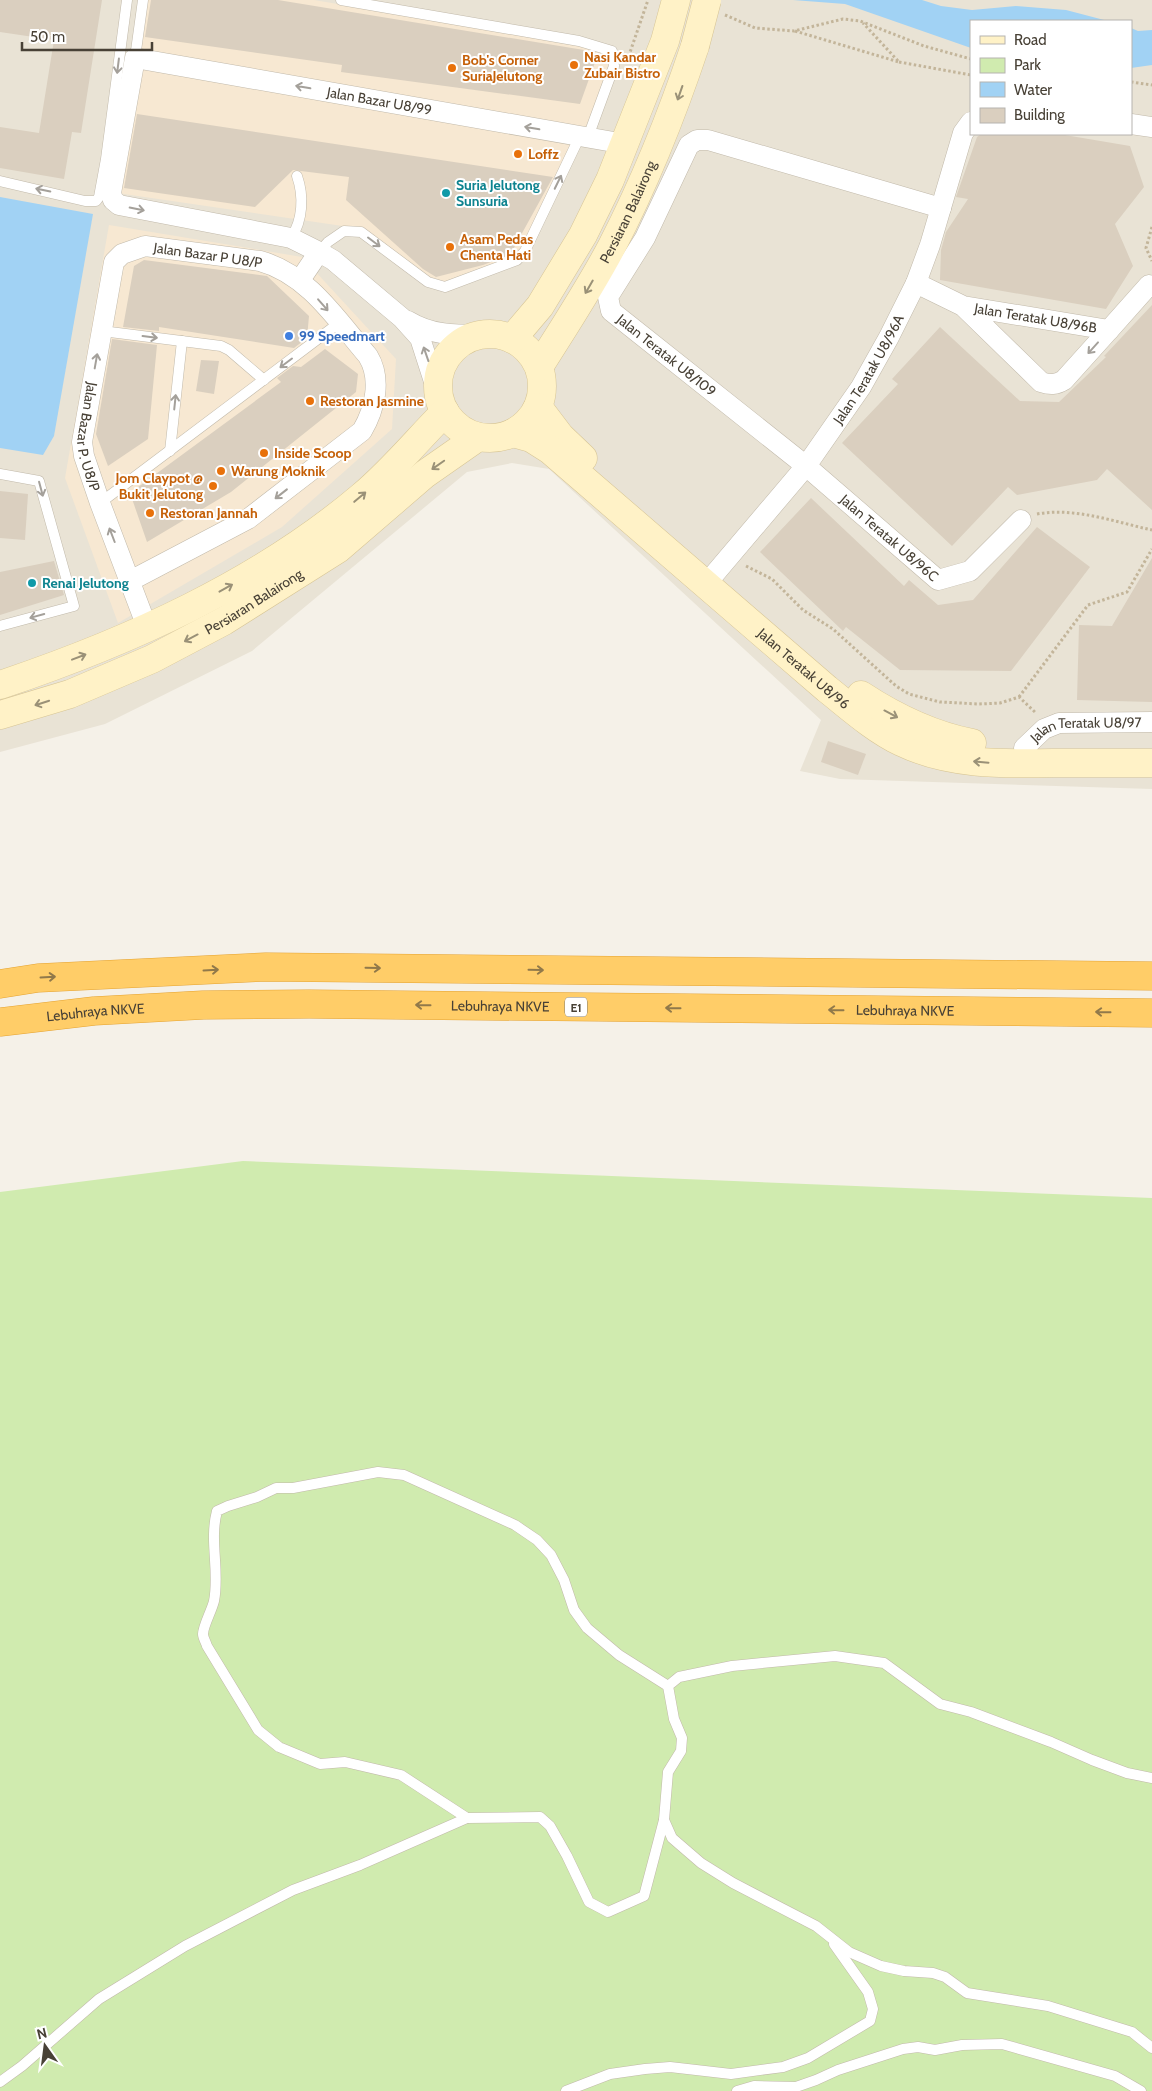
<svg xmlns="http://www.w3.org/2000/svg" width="1152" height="2091" viewBox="0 0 1152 2091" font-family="Cabin,sans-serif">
  <rect width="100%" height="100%" fill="#f5f1e8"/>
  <path fill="#e9e3d5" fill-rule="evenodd" d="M0,0H1152V789L840,779L800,771L821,720L549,469L512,463L467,472L252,651L105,724L0,752ZM971,21H1131V134H971Z"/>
  <g fill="#f7e8d2">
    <path d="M146,0H314L580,45L608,53L610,65L586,130L529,250L445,283L430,279L363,229L117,193Z"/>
    <path d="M109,225L302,257L396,359L392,429L282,527L118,623L65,478Z"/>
  </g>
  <path fill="#d0ebaf" d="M243,1161L1152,1198V2091H0V1192Z"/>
  <g fill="#a1d2f4">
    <path d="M793,0H922L941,6L972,10L1016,6L1066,10L1108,21H971V48L845,4Z"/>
    <path d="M1131,28L1138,31L1152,30V65L1131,68Z"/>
    <path d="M0,197L93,214L54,436L43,455L0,448Z"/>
  </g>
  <g fill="#dacfbf">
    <path d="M0,0H102L81,133L72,132L64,179L0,168V127L39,133L54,40L0,32Z"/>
    <path d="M151,0H278L584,50L598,54L580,104L341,72L342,65L145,37Z"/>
    <path d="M137,114L553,177L510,255L483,265L436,277L423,269L346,200L349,177L293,170L255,207L124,188Z"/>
    <path d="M981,134H1059L1130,146L1144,187L1115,224L1133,266L1106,309L940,280L941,250L946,232L968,199L956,197L977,137Z"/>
    <path d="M144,260L267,276L309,316L307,338L294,348L159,327V331L123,327L134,266Z"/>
    <path d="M1152,305V510L1107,469L1097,480L1017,495L1008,487L952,546L842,443L898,384L892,379L940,327L1020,401L1059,402L1106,357L1104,356Z"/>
    <path d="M112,339L157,345L148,439L108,466L96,434Z"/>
    <path d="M325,349L358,374L356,392L231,492L147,542L130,493L281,382L277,378L293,366L301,367Z"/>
    <path d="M201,360L219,361L214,394L196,391Z"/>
    <path d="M0,491L28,494L25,540L0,538Z"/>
    <path d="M811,498L904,586L909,580L938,605L973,600L1037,527L1090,567L1011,671L900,670L846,627L843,631L760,552Z"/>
    <path d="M1152,558V702L1077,700L1079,625L1112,626Z"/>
    <path d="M54,561L64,595L0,615V572Z"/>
    <path d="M828,741L866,754L858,775L821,762Z"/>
  </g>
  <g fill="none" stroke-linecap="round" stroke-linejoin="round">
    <g stroke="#c1b9aa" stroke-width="11">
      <g id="lane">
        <path d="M341,0L579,41L612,51L614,66L588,137"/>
        <path d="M135,58L143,0"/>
        <path d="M0,181L85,201H96L99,197L106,159L127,0"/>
        <path d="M291,238C303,220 304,196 297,176"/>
        <path d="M319,252L328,242L344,231L361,232L428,282L445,287L517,260L525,251L580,136"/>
        <path d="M102,331L221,346L229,350L264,380"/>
        <path d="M170,451L182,341"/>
        <path d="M0,474L39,481L74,606L0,626"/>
        <path d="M100,503L339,323"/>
        <path d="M467,1818L401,1775L345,1762L320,1764L279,1747L258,1730L207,1646C206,1642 203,1638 203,1634C203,1626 212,1610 214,1601C220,1571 209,1541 217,1511L228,1506L257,1497L276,1488H293L378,1472L404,1475L515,1525L537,1540L551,1555L564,1580L574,1610L587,1628L619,1655L668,1686"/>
        <path d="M664,1820L672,1838L701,1863L733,1883L816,1926L849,1952L881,1966L904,1971L933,1973L945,1977L967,1993L1048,2006L1132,2032L1152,2048"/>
        <path d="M0,2082L22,2066L99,1999L185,1946L293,1890L360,1865L467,1818L540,1817L550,1826L567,1856L589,1902L608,1912L644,1896L664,1820L668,1772L681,1751L682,1738L674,1719L668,1686L679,1677L732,1666L835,1656L884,1663L940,1704L971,1712L1051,1742L1092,1760L1127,1773L1152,1778"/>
        <path d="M566,2091L610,2074L645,2069L670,2067L731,2074L783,2067L808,2058L870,2021L873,2009L868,1992L834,1944"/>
        <path d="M737,2091L754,2086L796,2087L816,2080L838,2070L903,2049L918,2047L935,2050L962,2045L1002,2044L1115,2076L1141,2091"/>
      </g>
    </g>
    <g stroke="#c1b9aa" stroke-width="21">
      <g id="street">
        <path d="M1131,124L1152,127"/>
        <path id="s1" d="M941,208L708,140H697L689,145L645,238L608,297L611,311L806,466L938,580L970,571L1021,520"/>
        <path d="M300,280L319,252"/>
        <path id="s2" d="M916,283L963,306L1109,330L1064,380C1056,385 1050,385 1041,382L963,306"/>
        <path d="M408,321C431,335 454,335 480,335"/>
        <path d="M1109,330L1149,285"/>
        <path id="s3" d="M439,397L420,338L402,318L333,260L319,252L291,238L119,205L113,200L111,193L135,58L625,144"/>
        <path id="s4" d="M130,581L248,519L362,431C375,409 382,379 368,356C337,320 308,274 260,261L145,246L122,254L114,262L82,442L84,456L100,503L147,627"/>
        <path id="s5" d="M706,584L806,466L861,387L889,337L916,283L930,245L963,133L971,122"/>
        <path id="s6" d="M1024,748L1044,729L1059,723L1152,722"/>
      </g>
    </g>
    <g stroke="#d7c595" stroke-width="29">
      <g id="secondary">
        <circle cx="490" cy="386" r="52"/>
        <path d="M512,339L540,306L583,235L610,180L665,41L676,0"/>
        <path id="s7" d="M539,367C564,327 590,288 612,246C645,182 672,115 695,46"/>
        <path d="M538,407L560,436L583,458"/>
        <path id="s8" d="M513,433L531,438L550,450L827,689C851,708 874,729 901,742C949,765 1001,764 1053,763C1086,763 1119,763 1152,763"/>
        <path d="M0,685C128,642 258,584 362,496C392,471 417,440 445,412"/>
        <path d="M861,695C896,718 931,735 972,743"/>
        <path id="s9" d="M0,715L70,694L152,659L224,621L338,549L425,474L478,437"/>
      </g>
    </g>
    <g stroke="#e5a331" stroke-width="29">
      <g id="highway">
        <path d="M0,984L38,978L266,967L1152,976"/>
        <path id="s10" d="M0,1022L94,1011L203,1005L309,1004L1152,1013"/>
      </g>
    </g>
    <g stroke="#c3b59a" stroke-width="3" stroke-dasharray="2.5 2.5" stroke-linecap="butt">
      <path d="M725,15L755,28L794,31L843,19L860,21L924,46L971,59"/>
      <path d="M795,31L899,62L863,23"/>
      <path d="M627,61L648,0"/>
      <path d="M899,62L971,75"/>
      <path d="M1131,82L1152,85"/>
      <path d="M1152,227L1146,248L1152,261"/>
      <path d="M1037,514C1075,507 1115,522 1152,530"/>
      <path d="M746,566L772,579L803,610L833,629L896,686L909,694L940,702L979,704L1000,703L1019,697L1036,713"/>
      <path d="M1019,697L1088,605L1127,592L1152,549"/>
    </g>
    <use href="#lane" stroke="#fff" stroke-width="10"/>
    <use href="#street" stroke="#fff" stroke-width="20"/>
    <use href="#secondary" stroke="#fff2c7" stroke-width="28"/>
    <use href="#highway" stroke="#ffcd68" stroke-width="28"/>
    <g stroke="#d7c595" stroke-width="29" stroke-linecap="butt">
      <path id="secondary-bridge" d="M695,46L707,0"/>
    </g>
    <use href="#secondary-bridge" stroke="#fff2c7" stroke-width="28"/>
  </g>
  <defs><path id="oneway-shaft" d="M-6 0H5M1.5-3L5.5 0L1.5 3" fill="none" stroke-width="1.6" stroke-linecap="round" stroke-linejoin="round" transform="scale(1.25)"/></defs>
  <g stroke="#a4a09a">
    <use href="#oneway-shaft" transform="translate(118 66) rotate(97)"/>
    <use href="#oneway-shaft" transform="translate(303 87) rotate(-170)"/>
    <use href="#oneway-shaft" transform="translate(532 128) rotate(-170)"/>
    <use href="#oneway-shaft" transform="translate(558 182) rotate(-64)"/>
    <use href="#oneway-shaft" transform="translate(43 190) rotate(-168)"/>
    <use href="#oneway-shaft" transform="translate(137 209) rotate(11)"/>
    <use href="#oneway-shaft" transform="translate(374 242) rotate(37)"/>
    <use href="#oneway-shaft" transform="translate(323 305) rotate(49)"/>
    <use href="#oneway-shaft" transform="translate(150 337) rotate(7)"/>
    <use href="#oneway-shaft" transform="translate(1093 348) rotate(132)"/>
    <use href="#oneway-shaft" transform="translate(426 354) rotate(-109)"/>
    <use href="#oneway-shaft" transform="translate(96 361) rotate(-80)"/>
    <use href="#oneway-shaft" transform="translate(286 363) rotate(143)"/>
    <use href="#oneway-shaft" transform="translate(175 402) rotate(-84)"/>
    <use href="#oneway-shaft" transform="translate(41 489) rotate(75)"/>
    <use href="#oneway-shaft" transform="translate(281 494) rotate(142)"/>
    <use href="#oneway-shaft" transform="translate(112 535) rotate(-111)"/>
    <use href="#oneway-shaft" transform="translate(37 616) rotate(165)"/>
  </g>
  <g stroke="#9a9177">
    <use href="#oneway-shaft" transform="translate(680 93) rotate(109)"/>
    <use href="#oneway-shaft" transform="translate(589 287) rotate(120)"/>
    <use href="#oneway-shaft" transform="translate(438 465) rotate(145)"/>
    <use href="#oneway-shaft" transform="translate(360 497) rotate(-40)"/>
    <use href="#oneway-shaft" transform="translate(226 588) rotate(-29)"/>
    <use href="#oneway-shaft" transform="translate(191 638) rotate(152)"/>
    <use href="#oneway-shaft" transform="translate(79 657) rotate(-21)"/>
    <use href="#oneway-shaft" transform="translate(42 703) rotate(162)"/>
    <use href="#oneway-shaft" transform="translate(891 714) rotate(28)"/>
    <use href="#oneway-shaft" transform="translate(981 762) rotate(-175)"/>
  </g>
  <g stroke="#91794a">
    <use href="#oneway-shaft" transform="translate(373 968) rotate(1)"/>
    <use href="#oneway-shaft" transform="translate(211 970) rotate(-3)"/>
    <use href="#oneway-shaft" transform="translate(536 970) rotate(1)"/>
    <use href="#oneway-shaft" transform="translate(48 977) rotate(-3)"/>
    <use href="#oneway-shaft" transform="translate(423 1005) rotate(-179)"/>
    <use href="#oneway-shaft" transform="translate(673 1008) rotate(-179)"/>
    <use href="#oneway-shaft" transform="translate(836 1010) rotate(-179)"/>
    <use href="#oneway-shaft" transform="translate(1103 1012) rotate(-179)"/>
  </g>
  <g fill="#e8710a" stroke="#fff" stroke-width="2">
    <circle cx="574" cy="65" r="5"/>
    <circle cx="452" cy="68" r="5"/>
    <circle cx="518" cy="154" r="5"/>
    <circle cx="450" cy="247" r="5"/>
    <circle cx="310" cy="401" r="5"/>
    <circle cx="264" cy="453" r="5"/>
    <circle cx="221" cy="471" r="5"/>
    <circle cx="213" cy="486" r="5"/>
    <circle cx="150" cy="513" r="5"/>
  </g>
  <g fill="#0f9aa8" stroke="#fff" stroke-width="2">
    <circle cx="446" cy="193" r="5"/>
    <circle cx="32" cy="583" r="5"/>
  </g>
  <circle fill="#3f7fe0" stroke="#fff" stroke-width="2" cx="289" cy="336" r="5"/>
  <g text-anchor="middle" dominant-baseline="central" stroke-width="4" stroke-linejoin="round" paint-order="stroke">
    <rect fill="#fff" stroke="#7f7a72" stroke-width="1" x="565" y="997.5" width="22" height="19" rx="4"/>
    <g font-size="12" font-weight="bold" fill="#484136">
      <text x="576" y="1007">E1</text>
    </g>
    <g font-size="14" font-weight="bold" fill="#c56008" stroke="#fff" text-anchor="start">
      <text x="584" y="57">Nasi Kandar<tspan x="584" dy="16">Zubair Bistro</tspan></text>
      <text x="462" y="60">Bob's Corner<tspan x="462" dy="16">SuriaJelutong</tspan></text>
      <text x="528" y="154">Loffz</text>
      <text x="460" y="239">Asam Pedas<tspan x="460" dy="16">Chenta Hati</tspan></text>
      <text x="320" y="401">Restoran Jasmine</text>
      <text x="274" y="453">Inside Scoop</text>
      <text x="231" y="471">Warung Moknik</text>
      <text x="203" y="478" text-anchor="end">Jom Claypot @<tspan x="203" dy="16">Bukit Jelutong</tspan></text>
      <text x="160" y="513">Restoran Jannah</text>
    </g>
    <g font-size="14" fill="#484136" stroke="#fff">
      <text stroke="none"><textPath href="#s3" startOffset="802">Jalan Bazar U8/99</textPath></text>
      <text stroke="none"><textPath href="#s7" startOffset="179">Persiaran Balairong</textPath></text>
      <text transform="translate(208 255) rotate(8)">Jalan Bazar P U8/P</text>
      <text stroke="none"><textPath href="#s2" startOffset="126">Jalan Teratak U8/96B</textPath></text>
      <text stroke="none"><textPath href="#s1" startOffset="521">Jalan Teratak U8/109</textPath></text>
      <text stroke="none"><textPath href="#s5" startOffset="270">Jalan Teratak U8/96A</textPath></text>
      <text stroke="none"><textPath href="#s4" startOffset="832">Jalan Bazar P. U8/P</textPath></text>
      <text stroke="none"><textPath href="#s1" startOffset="809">Jalan Teratak U8/96C</textPath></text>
      <text stroke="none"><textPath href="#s9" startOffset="279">Persiaran Balairong</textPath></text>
      <text stroke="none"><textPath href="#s8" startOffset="376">Jalan Teratak U8/96</textPath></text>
      <text stroke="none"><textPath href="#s6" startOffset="69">Jalan Teratak U8/97</textPath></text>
      <text stroke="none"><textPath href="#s10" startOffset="501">Lebuhraya NKVE</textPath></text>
      <text stroke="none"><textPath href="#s10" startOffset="906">Lebuhraya NKVE</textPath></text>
      <text stroke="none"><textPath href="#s10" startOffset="96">Lebuhraya NKVE</textPath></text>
    </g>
    <g font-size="14" font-weight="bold" fill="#0d838f" stroke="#fff" text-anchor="start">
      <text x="456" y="185">Suria Jelutong<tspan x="456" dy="16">Sunsuria</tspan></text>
      <text x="42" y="583">Renai Jelutong</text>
    </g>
    <g font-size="14" font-weight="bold" fill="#366cbe" stroke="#fff" text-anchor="start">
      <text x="299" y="336">99 Speedmart</text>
    </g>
  </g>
  <rect x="970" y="20" width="162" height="115" fill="#ffffff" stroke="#b6b3af"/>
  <rect x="980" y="36" width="25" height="8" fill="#fff2c7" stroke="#b6b3af"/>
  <text x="1014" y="45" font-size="15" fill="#484136">Road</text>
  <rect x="980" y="58" width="25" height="15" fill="#d0ebaf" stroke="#b6b3af"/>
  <text x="1014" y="70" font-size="15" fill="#484136">Park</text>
  <rect x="980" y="82" width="25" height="15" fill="#a1d2f4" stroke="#b6b3af"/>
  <text x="1014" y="95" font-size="15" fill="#484136">Water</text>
  <rect x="980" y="108" width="25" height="15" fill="#dacfbf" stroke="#b6b3af"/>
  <text x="1014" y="120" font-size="15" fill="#484136">Building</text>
  <g transform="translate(45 2046) rotate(346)" stroke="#ffffff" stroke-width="4" paint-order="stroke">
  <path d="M0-4L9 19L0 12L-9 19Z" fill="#484136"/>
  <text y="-8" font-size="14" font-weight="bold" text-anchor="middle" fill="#484136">N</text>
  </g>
  <path d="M22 42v8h130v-8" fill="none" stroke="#484136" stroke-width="2.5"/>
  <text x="30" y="42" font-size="15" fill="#484136" stroke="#ffffff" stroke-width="4" paint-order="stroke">50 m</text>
</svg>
